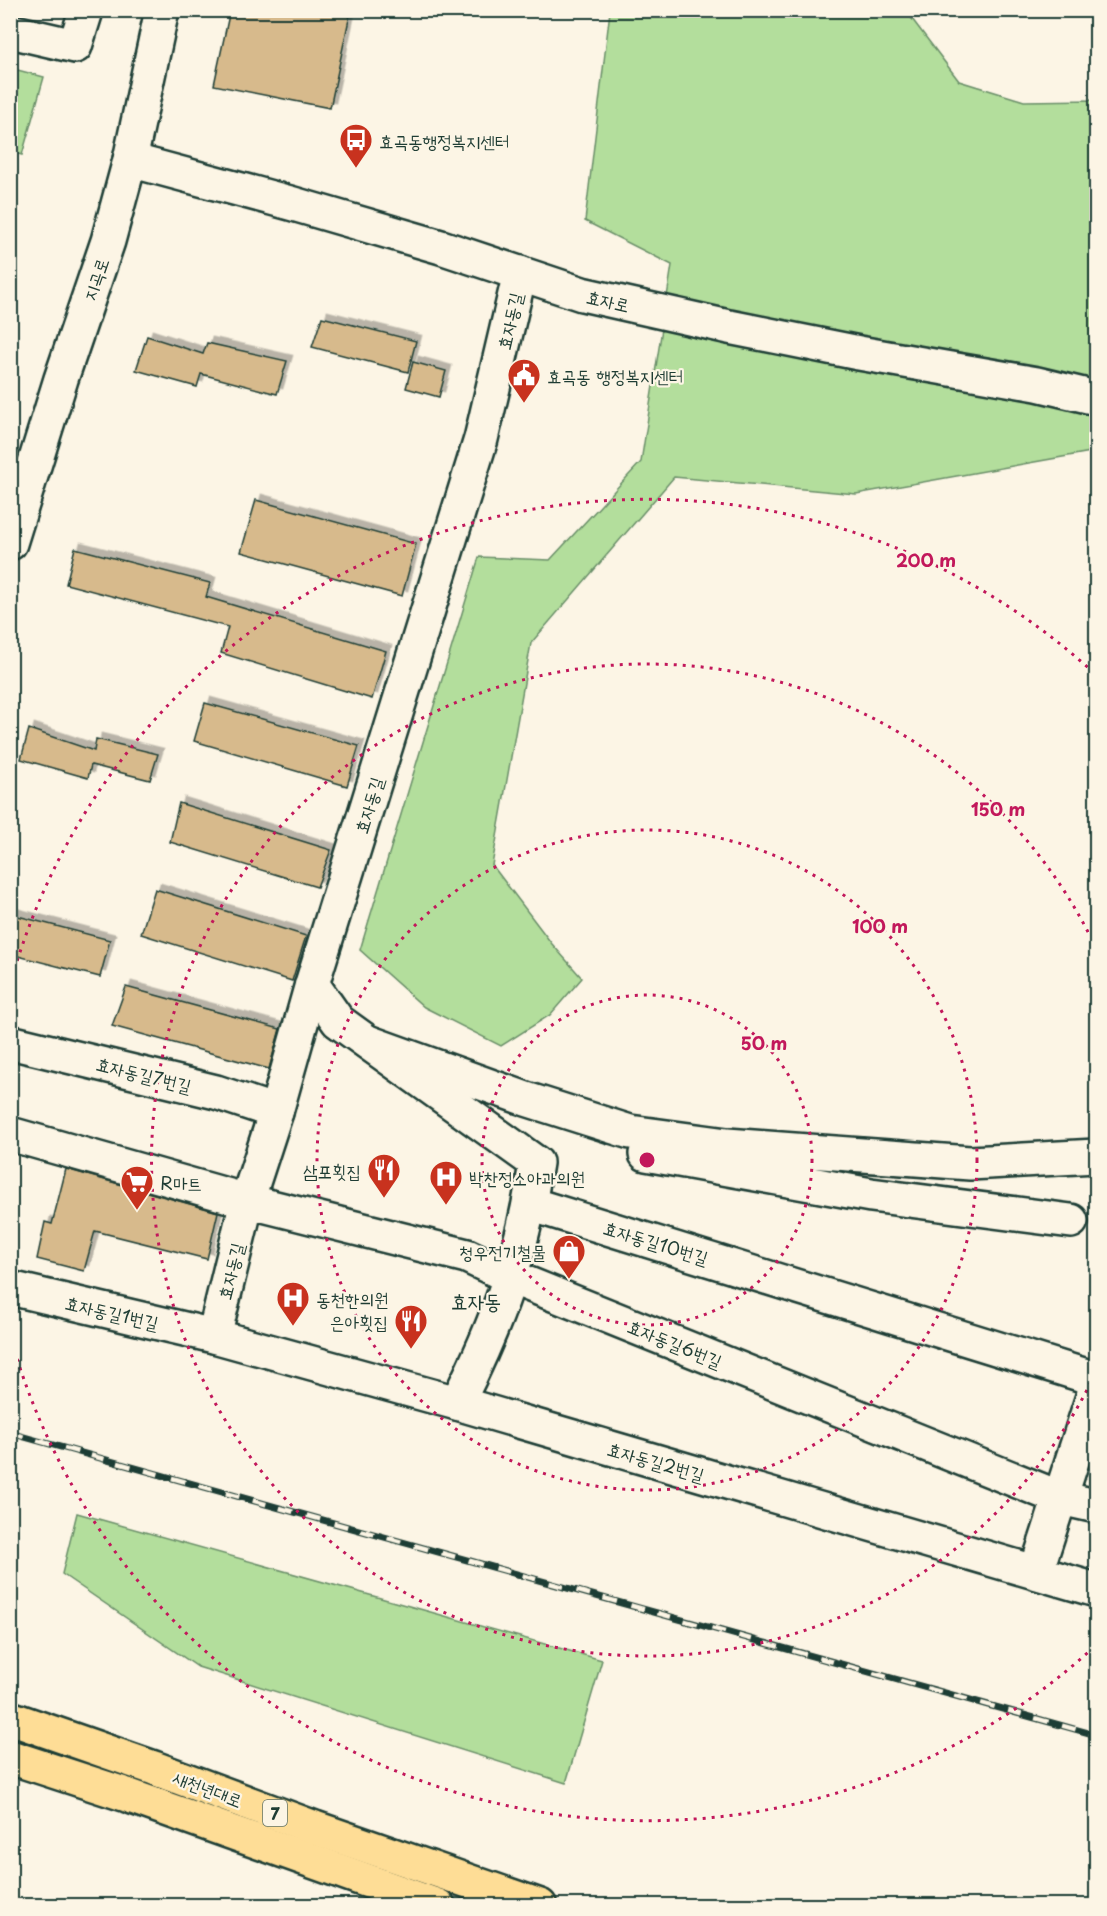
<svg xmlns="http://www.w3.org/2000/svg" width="1107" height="1916" viewBox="0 0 1107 1916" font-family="'Playpen Sans','Poor Story',sans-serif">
  <defs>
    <filter id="shadow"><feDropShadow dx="5.5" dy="-5.5" stdDeviation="0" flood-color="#0004"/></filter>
  </defs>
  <rect width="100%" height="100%" fill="#fcf5e5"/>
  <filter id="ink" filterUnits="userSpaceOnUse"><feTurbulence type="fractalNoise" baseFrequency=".0167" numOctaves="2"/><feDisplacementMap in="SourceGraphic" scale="12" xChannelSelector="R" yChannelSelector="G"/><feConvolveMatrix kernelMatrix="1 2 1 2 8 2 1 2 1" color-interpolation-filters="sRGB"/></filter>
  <g filter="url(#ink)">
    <g fill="#b3de9c" stroke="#698e68" stroke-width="1.5">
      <path d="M610,11H906L959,81L1024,101L1096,100V451L856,494L674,477L531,643L492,865L552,944L582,978L550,1015L501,1046L424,1007L360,950L479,557L550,560L641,462L672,265L585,221Z"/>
      <path d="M10,68L44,77L22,155L11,152Z"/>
      <path d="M77,1513L602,1660L566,1783L198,1667L62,1574Z"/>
    </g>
    <g fill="#d7ba8c" stroke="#1f3d34" stroke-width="1.5" filter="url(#shadow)">
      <path d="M230,10H351L330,108L214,85Z"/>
      <path d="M322,317L416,341L408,372L312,347Z"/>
      <path d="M147,336L203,354L207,343L287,361L277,394L201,374L197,387L136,370Z"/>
      <path d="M413,362L446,371L439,397L406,388Z"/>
      <path d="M256,500L416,544L402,596L241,552Z"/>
      <path d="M75,548L210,583L206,597L386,651L372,699L221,653L228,627L66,584Z"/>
      <path d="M205,703L359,746L347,786L194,741Z"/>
      <path d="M29,729L94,751L96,739L158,754L150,780L91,765L88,778L21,759Z"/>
      <path d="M179,803L331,850L317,887L170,842Z"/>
      <path d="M155,889L306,936L292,981L141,934Z"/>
      <path d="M10,914L110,940L100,977L10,954Z"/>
      <path d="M126,987L280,1029L269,1069L112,1026Z"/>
      <path d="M66,1169L218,1212L207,1259L95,1231L84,1271L37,1259L45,1222L52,1224Z"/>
    </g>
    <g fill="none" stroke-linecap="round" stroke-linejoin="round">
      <g stroke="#1f3d34" stroke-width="38">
        <g id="minor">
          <path d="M10,31L75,46L85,14L84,10"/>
          <path d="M130,160L290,203L441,247L582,294L729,327L859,353L1037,384L1096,398"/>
          <path d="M10,543L61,379L108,241L130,160L162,10"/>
          <path d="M312,984L338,1021L536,1163C523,1253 498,1322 457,1403"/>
          <path d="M10,1042L216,1092L276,1112"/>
          <path d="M368,1042L526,1099L630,1132L727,1145L970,1163L1096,1156"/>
          <path d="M10,1134L247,1201L467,1256L511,1277L1060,1498L1096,1506"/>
          <path d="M646,1154L871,1195L1071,1221"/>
          <path d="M530,1204L1096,1379"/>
          <path d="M10,1288L214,1336L457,1403L1096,1590"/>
          <path d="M214,1336L247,1201L276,1112L312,984L481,439L520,273"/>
          <path d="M1036,1572L1096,1387"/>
        </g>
      </g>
      <g stroke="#1f3d34" stroke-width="38">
        <g id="major">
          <path d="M10,1718L154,1768L315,1828L540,1906"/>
          <path d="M10,1757L127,1795L438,1906"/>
        </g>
      </g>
      <use href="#minor" stroke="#fcf5e5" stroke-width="33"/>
      <use href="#major" stroke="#fedd96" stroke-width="33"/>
      <g stroke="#1f3d34" stroke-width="7">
        <path id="rail" d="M10,1433L1096,1735"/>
      </g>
      <use href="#rail" stroke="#fcf5e5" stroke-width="4.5" stroke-dasharray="14" stroke-linecap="butt"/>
    </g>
  </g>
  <g fill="none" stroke="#c2185b" stroke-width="3" stroke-dasharray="3 6">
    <circle cx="647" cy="1160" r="165"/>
    <circle cx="647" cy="1160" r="330"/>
    <path d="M1095 1374A496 496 0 1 1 1095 946"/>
    <path d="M1094 1647A661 661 0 0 1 12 1342M12 978A661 661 0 0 1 1094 673"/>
  </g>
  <defs>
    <g id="bus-pin" transform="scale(1.725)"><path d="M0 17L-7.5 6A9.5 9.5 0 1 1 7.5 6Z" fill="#c8321e" stroke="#fcf5e5"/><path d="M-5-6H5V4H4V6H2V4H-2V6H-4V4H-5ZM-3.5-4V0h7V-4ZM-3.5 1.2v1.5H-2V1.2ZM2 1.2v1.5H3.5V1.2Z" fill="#fff"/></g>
    <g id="civic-pin" transform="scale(1.725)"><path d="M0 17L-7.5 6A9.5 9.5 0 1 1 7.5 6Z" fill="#c8321e" stroke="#fcf5e5"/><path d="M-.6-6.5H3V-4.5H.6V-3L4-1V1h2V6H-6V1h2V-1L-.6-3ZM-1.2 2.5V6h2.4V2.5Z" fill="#fff"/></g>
    <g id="restaurant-pin" transform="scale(1.725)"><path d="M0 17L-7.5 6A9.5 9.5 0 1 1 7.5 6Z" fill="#c8321e" stroke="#fcf5e5"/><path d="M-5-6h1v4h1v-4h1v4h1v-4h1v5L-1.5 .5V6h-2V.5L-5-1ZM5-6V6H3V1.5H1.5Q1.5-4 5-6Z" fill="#fff"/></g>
    <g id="hospital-pin" transform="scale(1.725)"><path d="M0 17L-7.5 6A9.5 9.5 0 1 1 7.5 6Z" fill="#c8321e" stroke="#fcf5e5"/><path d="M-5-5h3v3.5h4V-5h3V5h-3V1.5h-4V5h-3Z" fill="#fff"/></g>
    <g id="supermarket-pin" transform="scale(1.725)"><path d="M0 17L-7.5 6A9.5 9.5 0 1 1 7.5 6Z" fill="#c8321e" stroke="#fcf5e5"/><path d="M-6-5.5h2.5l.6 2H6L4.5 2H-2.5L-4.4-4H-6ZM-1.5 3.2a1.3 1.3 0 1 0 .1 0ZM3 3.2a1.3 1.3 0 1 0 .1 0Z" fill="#fff"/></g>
    <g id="shop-pin" transform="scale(1.725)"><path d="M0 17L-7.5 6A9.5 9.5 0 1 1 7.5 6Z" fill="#c8321e" stroke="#fcf5e5"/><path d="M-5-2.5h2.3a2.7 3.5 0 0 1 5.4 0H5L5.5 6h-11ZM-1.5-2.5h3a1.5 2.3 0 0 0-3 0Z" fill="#fff"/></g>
  </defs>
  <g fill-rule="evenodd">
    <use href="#bus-pin" x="356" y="140"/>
    <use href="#civic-pin" x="524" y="375"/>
    <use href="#restaurant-pin" x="384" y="1170"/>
    <use href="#hospital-pin" x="446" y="1177"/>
    <use href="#supermarket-pin" x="137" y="1182"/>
    <use href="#shop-pin" x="569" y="1251"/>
    <use href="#hospital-pin" x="293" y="1298"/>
    <use href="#restaurant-pin" x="411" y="1321"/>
  </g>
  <g text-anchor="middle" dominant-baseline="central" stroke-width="4.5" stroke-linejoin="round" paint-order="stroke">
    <rect fill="#fcf5e5" stroke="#617469" stroke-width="1.5" x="263" y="1800" width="24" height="26" rx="4.5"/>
    <g font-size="16" font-weight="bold" fill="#1f3d34">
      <text x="275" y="1813">7</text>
    </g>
    <g font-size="18" fill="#1f3d34" stroke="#fcf5e5" text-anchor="start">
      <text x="379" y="140">효곡동행정복지센터</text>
      <text x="547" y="375">효곡동 행정복지센터</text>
      <text x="361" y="1170" text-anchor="end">삼포횟집</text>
      <text x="469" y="1177">박찬정소아과의원</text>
      <text x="160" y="1182">R마트</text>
      <text x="546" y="1251" text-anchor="end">청우전기철물</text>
      <text x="316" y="1298">동천한의원</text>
      <text x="388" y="1321" text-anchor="end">은아횟집</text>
    </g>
    <g font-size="18" fill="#1f3d34" stroke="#fcf5e5">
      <text transform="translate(95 279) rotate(-71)">지곡로</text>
      <text transform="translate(608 300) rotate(13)">효자로</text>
      <text transform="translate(509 321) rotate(-77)">효자동길</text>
      <text transform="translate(368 805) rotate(-73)">효자동길</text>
      <text transform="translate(144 1074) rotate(14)">효자동길7번길</text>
      <text transform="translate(656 1242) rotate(17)">효자동길10번길</text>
      <text transform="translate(230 1271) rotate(-76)">효자동길</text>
      <text transform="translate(112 1312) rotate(13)">효자동길1번길</text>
      <text transform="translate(675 1343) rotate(22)">효자동길6번길</text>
      <text transform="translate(656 1461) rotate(16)">효자동길2번길</text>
      <text transform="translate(208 1788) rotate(21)">새천년대로</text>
    </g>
    <g font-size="21" fill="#1f3d34" stroke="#fcf5e5">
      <text x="476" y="1300">효자동</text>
    </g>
  </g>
  <circle cx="647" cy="1160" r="9" fill="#c2185b" stroke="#fcf5e5" stroke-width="3"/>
  <g font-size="18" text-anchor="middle" font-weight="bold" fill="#c2185b" stroke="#fcf5e5" stroke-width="4.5" stroke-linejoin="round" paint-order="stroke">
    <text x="926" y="567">200 m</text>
    <text x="998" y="816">150 m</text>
    <text x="880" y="933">100 m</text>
    <text x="764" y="1050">50 m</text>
  </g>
  <rect width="1107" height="1916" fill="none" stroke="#fcf5e5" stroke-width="36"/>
  <rect x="18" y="18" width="1071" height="1880" fill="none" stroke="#1f3d34" stroke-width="2" filter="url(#ink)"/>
</svg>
